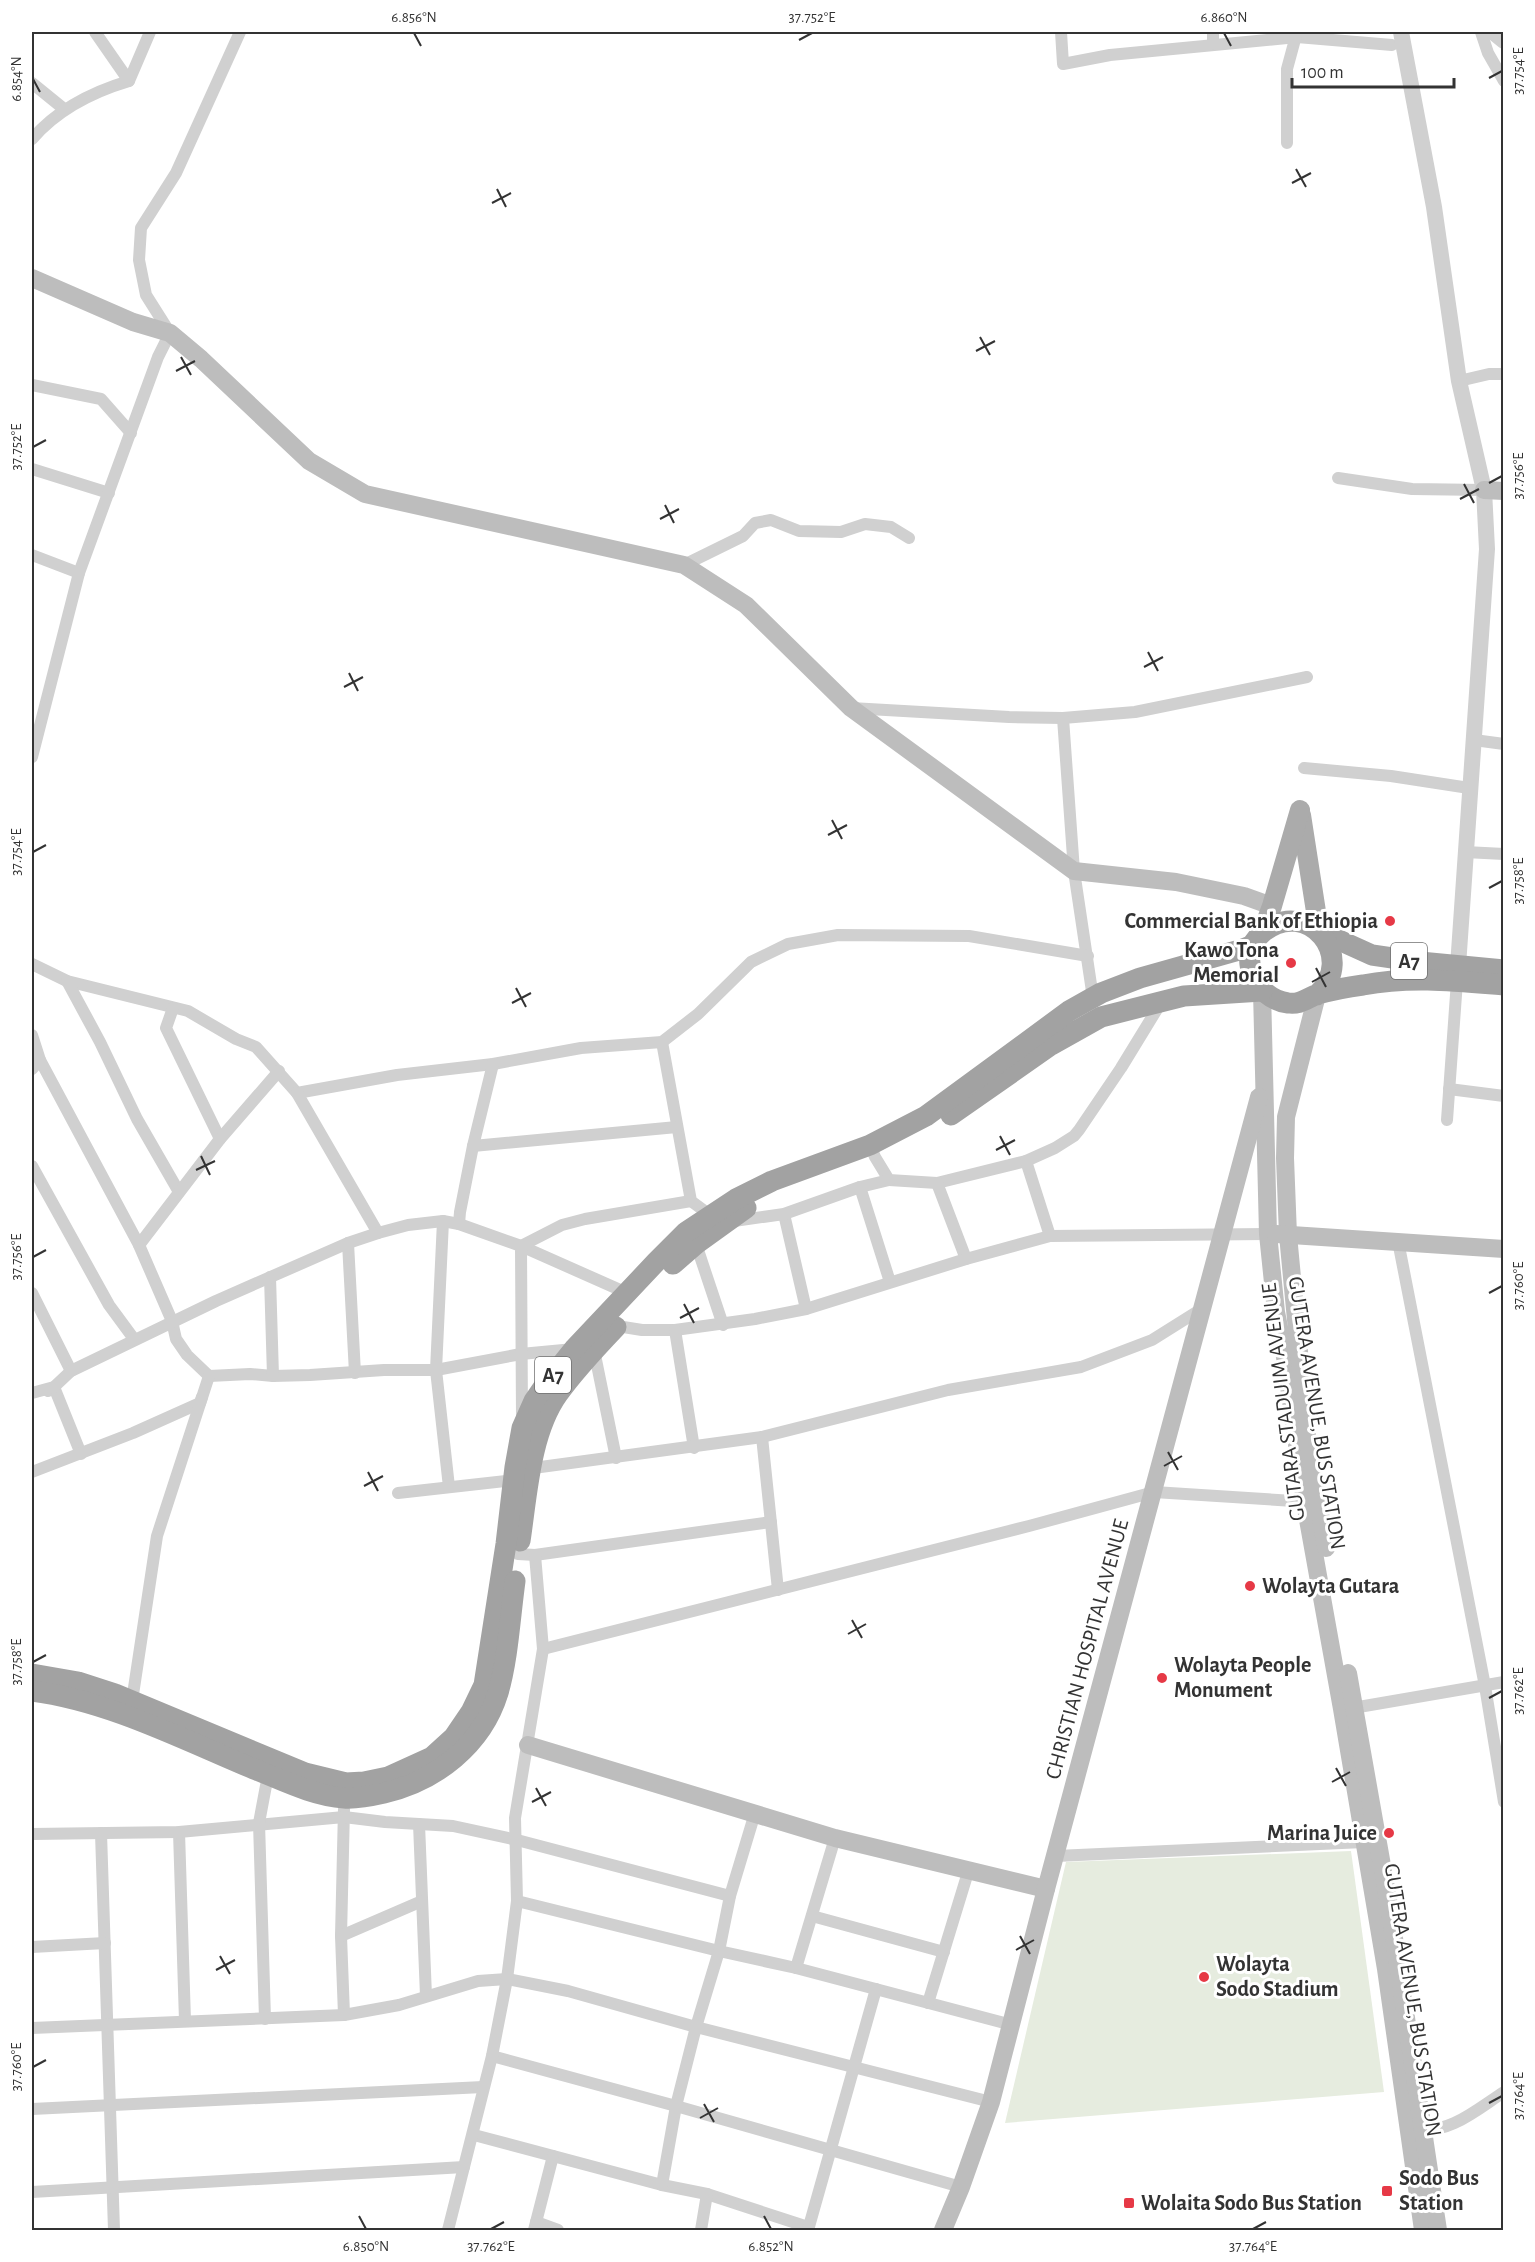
<svg xmlns="http://www.w3.org/2000/svg" width="1535" height="2262" viewBox="0 0 1535 2262" font-family="'Alegreya Sans',sans-serif">
  <rect width="100%" height="100%" fill="#fff"/>
  <path fill="#e6ecdf" d="M1351,1851L1384,2092L1005,2123L1066,1862Z"/>
  <g fill="none" stroke-linecap="round" stroke-linejoin="round">
    <g stroke="#d0d0d0" stroke-width="12">
      <path d="M95,32L129,81"/>
      <path d="M1061,32L1063,64L1110,55L1297,37L1392,45"/>
      <path d="M1481,32L1488,53L1504,81"/>
      <path d="M1213,44V32"/>
      <path d="M32,83L64,109"/>
      <path d="M32,139C57,110 92,92 129,81L150,32"/>
      <path d="M1287,143V69L1297,32"/>
      <path d="M1459,381L1489,374H1504"/>
      <path d="M32,385L101,399L131,433"/>
      <path d="M32,469L109,493"/>
      <path d="M1338,478L1412,489L1484,490"/>
      <path d="M32,555L79,573"/>
      <path d="M684,565L743,536L755,523L771,520L799,531L841,532L865,524L891,527L909,538"/>
      <path d="M851,708L1009,717L1063,718L1135,712L1307,677"/>
      <path d="M1063,718L1074,871L1093,998"/>
      <path d="M1474,740L1504,744"/>
      <path d="M32,757L79,573L158,357L170,333L146,295L139,260L141,228L176,173L240,32"/>
      <path d="M1304,768L1391,776L1469,788"/>
      <path d="M1465,852L1504,854"/>
      <path d="M32,964L67,981L188,1011L236,1039L256,1047L297,1093L397,1075L493,1064L581,1048L662,1042L698,1014L751,962L788,944L838,935L969,936L1088,956"/>
      <path d="M67,981L100,1042L137,1119L179,1192"/>
      <path d="M173,1008L166,1028L220,1139"/>
      <path d="M32,1035L40,1060L32,1069"/>
      <path d="M662,1042L691,1201L710,1215"/>
      <path d="M40,1060L139,1245L172,1321L176,1339L187,1355L209,1376L250,1374L273,1376L310,1375L384,1370H436L521,1354L574,1349"/>
      <path d="M1449,1089L1504,1096"/>
      <path d="M297,1093L378,1233"/>
      <path d="M1447,1120L1457,981"/>
      <path d="M870,1145L875,1157L889,1180L937,1183L1026,1161L1055,1148L1074,1136L1079,1130L1121,1068L1162,1001"/>
      <path d="M473,1146L677,1127"/>
      <path d="M1026,1161L1050,1236"/>
      <path d="M32,1166L109,1305L134,1339"/>
      <path d="M937,1183L966,1259"/>
      <path d="M860,1187L890,1282"/>
      <path d="M784,1214L806,1309"/>
      <path d="M443,1221L436,1370L449,1487"/>
      <path d="M734,1221L784,1214L860,1187L889,1180"/>
      <path d="M459,1224L460,1212L473,1146L493,1064"/>
      <path d="M1398,1241L1485,1686L1504,1802"/>
      <path d="M348,1243L355,1373"/>
      <path d="M696,1244L723,1325"/>
      <path d="M139,1245L220,1139L279,1071"/>
      <path d="M270,1277L273,1376"/>
      <path d="M32,1293L71,1371"/>
      <path d="M612,1321L617,1326L642,1330H675L755,1319L806,1309L966,1259L1050,1236L1268,1234"/>
      <path d="M675,1330L694,1448"/>
      <path d="M594,1350L616,1458"/>
      <path d="M48,1391L54,1387L81,1454"/>
      <path d="M32,1393L54,1387L71,1371L216,1301L348,1243L378,1233L408,1225L443,1221L459,1224L521,1246L627,1293"/>
      <path d="M522,1418L521,1246L562,1225L585,1219L691,1201"/>
      <path d="M762,1437L778,1590"/>
      <path d="M526,1469L762,1437L948,1390L1081,1367L1152,1340L1203,1308"/>
      <path d="M32,1472L133,1433L200,1403L202,1397"/>
      <path d="M398,1493L514,1480"/>
      <path d="M518,1554L535,1555L771,1522"/>
      <path d="M543,1649L1029,1526L1154,1492L1310,1502"/>
      <path d="M132,1701L157,1536L209,1376"/>
      <path d="M1347,1709L1504,1682"/>
      <path d="M344,1809L341,1936L344,2015"/>
      <path d="M419,1824L426,1996"/>
      <path d="M179,1832L185,2021"/>
      <path d="M101,1833L114,2230"/>
      <path d="M32,1834L179,1832L344,1817L385,1822L453,1826L517,1840L730,1896"/>
      <path d="M1056,1856L1364,1842"/>
      <path d="M517,1901L719,1951L796,1968L1012,2025"/>
      <path d="M812,1916L944,1952"/>
      <path d="M341,1936L422,1901"/>
      <path d="M32,1947L105,1943"/>
      <path d="M796,1968L835,1838"/>
      <path d="M928,2003L969,1869"/>
      <path d="M265,2019L259,1823L268,1775"/>
      <path d="M32,2028L344,2015L399,2005L478,1981L507,1979L568,1991L696,2027L991,2102"/>
      <path d="M492,2056L676,2106L961,2187"/>
      <path d="M32,2109L483,2087"/>
      <path d="M1415,2130C1450,2134 1476,2110 1504,2092"/>
      <path d="M474,2135L662,2185L707,2194L808,2227"/>
      <path d="M662,2185L676,2106L696,2027L719,1951L730,1896L755,1813"/>
      <path d="M32,2192L464,2167"/>
      <path d="M536,2222L558,2230"/>
      <path d="M448,2230L492,2056L507,1979L517,1901L515,1818L543,1649L535,1555"/>
      <path d="M534,2230L553,2156"/>
      <path d="M701,2230L707,2194"/>
      <path d="M808,2230L876,1989"/>
    </g>
    <g stroke="#d0d0d0" stroke-width="16">
      <path d="M1401,32L1434,207L1459,381L1484,490L1487,549L1458,966"/>
      <path d="M1493,32L1504,41"/>
    </g>
    <g stroke="#bdbdbd" stroke-width="18">
      <path d="M32,278L133,322L170,333L201,359L309,461L365,494L684,565L746,605L851,708L1074,871L1176,882L1244,896L1272,906"/>
      <path d="M1484,490L1504,491"/>
      <path d="M1262,991L1268,1234L1276,1312L1285,1357L1305,1503L1342,1709L1386,1969L1423,2230"/>
      <path d="M1317,995L1286,1117L1285,1158L1288,1235L1307,1436L1326,1548"/>
      <path d="M1276,1234L1504,1249"/>
      <path d="M1348,1673L1389,1905L1438,2230"/>
      <path d="M528,1745L835,1838L1046,1889"/>
      <path d="M943,2230L961,2187L991,2102L1046,1889L1259,1097"/>
    </g>
    <g stroke="#ababab" stroke-width="20">
      <path d="M1301,815L1319,931"/>
      <path d="M1262,933L1272,906L1300,810"/>
    </g>
    <g stroke="#a2a2a2" stroke-width="21">
      <path d="M1319,931L1372,955L1420,962L1504,970"/>
      <path d="M1317,995C1358,958 1308,896 1263,932C1235,955 1255,999 1288,1003C1300,1005 1307,998 1318,994C1332,990 1348,987 1363,985C1410,976 1456,981 1504,985"/>
      <path d="M951,1115L1051,1045L1101,1017L1184,996L1262,991"/>
      <path d="M673,1264L696,1244L746,1208"/>
      <path d="M520,1541C527,1495 530,1433 558,1394C575,1370 596,1348 616,1327"/>
      <path d="M32,1674L78,1682L115,1694L305,1773L346,1783L364,1782L388,1777L432,1757L454,1737L471,1712L484,1685L506,1544L515,1467L522,1428L534,1401L545,1385L574,1349L656,1262L686,1232L736,1199L772,1181L870,1145L926,1116L1069,1011L1101,993L1140,978L1243,949L1253,945"/>
      <path d="M32,1691C109,1701 182,1739 254,1769C282,1780 313,1796 344,1798C357,1799 371,1796 384,1793C436,1781 482,1745 498,1693C508,1659 510,1617 515,1581"/>
    </g>
  </g>
  <path fill="none" stroke="#333" stroke-width="2" d="M414,33L421,46M1224,33L1231,46M799,40L812,33M1489,78L1502,71M33,79L40,92M1296,169L1306,187M1292,183L1311,173M497,189L506,207M492,203L511,193M980,337L990,355M976,351L995,341M181,357L191,375M176,371L195,361M33,447L46,440M1489,483L1502,476M1464,484L1474,503M1460,499L1479,489M665,505L674,523M660,519L679,509M1148,652L1158,671M1144,667L1163,657M349,673L358,691M344,687L363,677M832,820L842,839M828,835L847,825M33,852L46,845M1489,888L1502,881M1316,968L1326,987M1312,982L1330,972M516,988L526,1007M512,1003L531,993M1000,1136L1010,1155M996,1150L1015,1140M201,1156L210,1175M196,1170L215,1161M33,1257L46,1250M1489,1293L1502,1286M684,1304L694,1323M680,1318L699,1308M1168,1452L1178,1470M1164,1466L1182,1456M368,1472L378,1491M364,1486L383,1476M852,1620L862,1638M848,1634L866,1624M33,1662L46,1655M1489,1698L1502,1691M1336,1768L1346,1786M1332,1782L1350,1772M536,1788L546,1806M532,1802L551,1792M1020,1936L1030,1954M1016,1950L1034,1940M220,1956L230,1974M216,1970L235,1960M33,2067L46,2060M1489,2103L1502,2096M704,2104L714,2122M700,2118L718,2108M359,2216L366,2229M764,2216L771,2229M491,2229L504,2222M1253,2229L1266,2222"/>
  <g fill="#e63946" stroke="#fff" stroke-width="2">
    <circle cx="1390" cy="921" r="6"/>
    <circle cx="1291" cy="963" r="6"/>
    <circle cx="1250" cy="1586" r="6"/>
    <circle cx="1162" cy="1678" r="6"/>
    <circle cx="1389" cy="1833" r="6"/>
    <circle cx="1204" cy="1977" r="6"/>
    <rect x="1381" y="2185" width="12" height="12" rx="3"/>
    <rect x="1123" y="2197" width="12" height="12" rx="3"/>
  </g>
  <g text-anchor="middle" dominant-baseline="central" stroke-width="6" stroke-linejoin="round" paint-order="stroke">
    <g fill="#fff" stroke="#707070" stroke-width="1.5">
      <rect x="1391" y="943" width="36" height="36" rx="4.5"/>
      <rect x="535" y="1357" width="36" height="36" rx="4.5"/>
    </g>
    <g font-size="21" font-weight="bold" fill="#333">
      <text x="1409" y="961">A7</text>
      <text x="553" y="1375">A7</text>
    </g>
    <g font-size="22" font-weight="bold" fill="#333" stroke="#fff" text-anchor="start">
      <text x="1378" y="921" text-anchor="end">Commercial Bank of Ethiopia</text>
      <text x="1279" y="950" text-anchor="end">Kawo Tona<tspan x="1279" dy="25">Memorial</tspan></text>
      <text x="1262" y="1586">Wolayta Gutara</text>
      <text x="1174" y="1665">Wolayta People<tspan x="1174" dy="25">Monument</tspan></text>
      <text x="1377" y="1833" text-anchor="end">Marina Juice</text>
      <text x="1216" y="1964">Wolayta<tspan x="1216" dy="25">Sodo Stadium</tspan></text>
      <text x="1399" y="2178">Sodo Bus<tspan x="1399" dy="25">Station</tspan></text>
      <text x="1141" y="2203">Wolaita Sodo Bus Station</text>
    </g>
    <g font-size="22" fill="#333" stroke="#fff">
      <text transform="translate(1283 1402) rotate(-97)">GUTARA STADUIM AVENUE</text>
      <text transform="translate(1317 1413) rotate(81)">GUTERA AVENUE, BUS STATION</text>
      <text transform="translate(1087 1649) rotate(-75)">CHRISTIAN HOSPITAL AVENUE</text>
      <text transform="translate(1413 2000) rotate(81)">GUTERA AVENUE, BUS STATION</text>
    </g>
  </g>
  <rect width="1535" height="2262" fill="none" stroke="#ffffff" stroke-width="66"/>
  <path d="M1292 78v9h162v-9" fill="none" stroke="#333333" stroke-width="3"/>
  <text x="1301" y="78" font-size="18" fill="#333333" stroke="#ffffff" stroke-width="4.5" paint-order="stroke">100 m</text>
  <rect x="33" y="33" width="1469" height="2196" fill="none" stroke="#333" stroke-width="2"/>
  <g font-size="15" text-anchor="middle" fill="#333">
    <text x="414" y="22">6.856°N</text>
    <text x="812" y="22">37.752°E</text>
    <text x="1224" y="22">6.860°N</text>
    <text transform="translate(1518 71) rotate(-90)" y="5">37.754°E</text>
    <text transform="translate(16 79) rotate(-90)" y="5">6.854°N</text>
    <text transform="translate(16 447) rotate(-90)" y="5">37.752°E</text>
    <text transform="translate(1518 476) rotate(-90)" y="5">37.756°E</text>
    <text transform="translate(16 852) rotate(-90)" y="5">37.754°E</text>
    <text transform="translate(1518 881) rotate(-90)" y="5">37.758°E</text>
    <text transform="translate(16 1257) rotate(-90)" y="5">37.756°E</text>
    <text transform="translate(1518 1286) rotate(-90)" y="5">37.760°E</text>
    <text transform="translate(16 1662) rotate(-90)" y="5">37.758°E</text>
    <text transform="translate(1518 1691) rotate(-90)" y="5">37.762°E</text>
    <text transform="translate(16 2067) rotate(-90)" y="5">37.760°E</text>
    <text transform="translate(1518 2096) rotate(-90)" y="5">37.764°E</text>
    <text x="366" y="2251">6.850°N</text>
    <text x="491" y="2251">37.762°E</text>
    <text x="771" y="2251">6.852°N</text>
    <text x="1253" y="2251">37.764°E</text>
  </g>
</svg>
